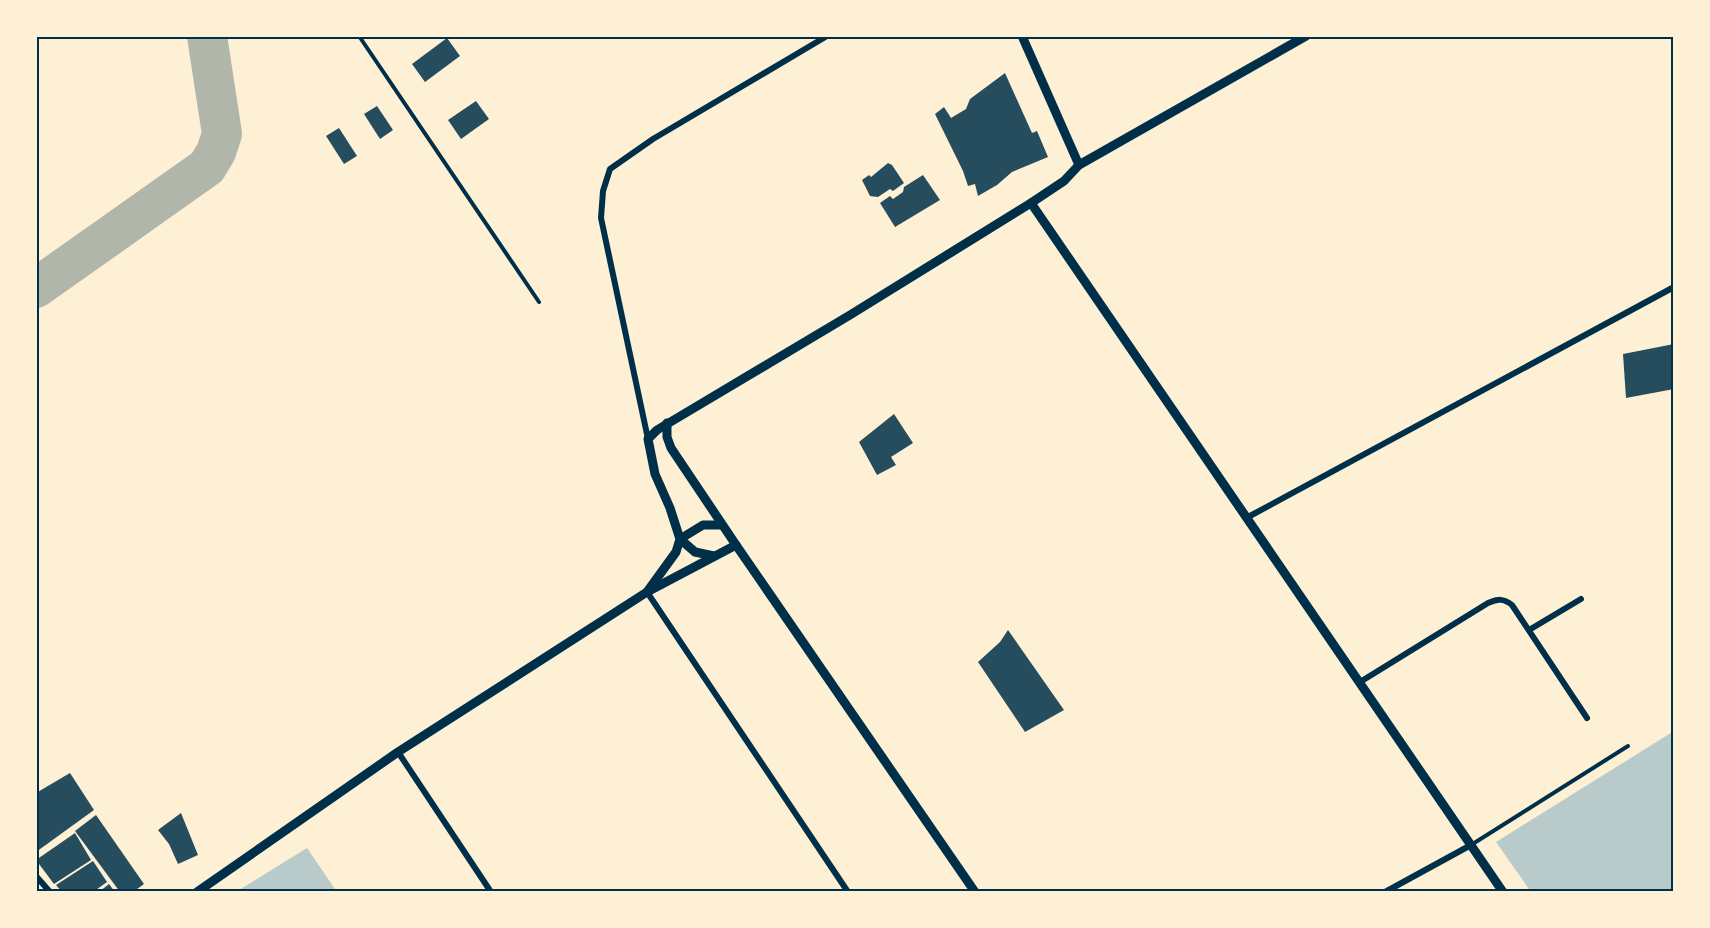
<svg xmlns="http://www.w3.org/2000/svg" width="1710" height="928" viewBox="0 0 1710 928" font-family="'Archivo Narrow',sans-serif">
  <rect width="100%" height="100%" fill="#fdf0d5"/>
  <g fill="#b9caca">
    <path d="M1674,731V892H1531L1496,842Z"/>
    <path d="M307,848L337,892H236Z"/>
  </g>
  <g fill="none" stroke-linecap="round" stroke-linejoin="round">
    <path stroke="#b1b6ab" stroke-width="40" d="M36,288L207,167L216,152L222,134L207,36"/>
  </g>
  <g fill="#264d5e">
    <path d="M447,38L460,56L425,82L412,64Z"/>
    <path d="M1005,73L1032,133L1037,131L1048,157L1012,172L997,185L978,196L975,184L968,186L963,171L935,114L944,107L951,118L966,109L970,99Z"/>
    <path d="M476,101L489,119L461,139L448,120Z"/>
    <path d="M377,106L393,130L380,139L364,114Z"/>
    <path d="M339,128L357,156L344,164L326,136Z"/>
    <path d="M888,163L892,165L904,183L893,191L890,189L878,197L870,196L862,180L869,175L871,177Z"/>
    <path d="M923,175L940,200L895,227L880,203L890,196L893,199L903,192L904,187Z"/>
    <path d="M1674,344V389L1626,398L1623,354Z"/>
    <path d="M894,414L913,443L891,457L896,465L877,475L859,442Z"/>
    <path d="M1008,630L1064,710L1025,732L978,662L1000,642Z"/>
    <path d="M70,773L94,810L36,852V793Z"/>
    <path d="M181,813L198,855L178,864L169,844L158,830Z"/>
    <path d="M96,815L144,884L133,892H120L75,831Z"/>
    <path d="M75,833L91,860L54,884L36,860Z"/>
    <path d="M93,861L107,882L93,892H62L56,885Z"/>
    <path d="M109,884L115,892H99Z"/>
  </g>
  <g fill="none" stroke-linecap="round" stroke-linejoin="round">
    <g stroke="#003049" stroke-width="4">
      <path d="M359,36L539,302"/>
      <path d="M1471,845L1628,746"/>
    </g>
    <g stroke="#003049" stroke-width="6">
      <path d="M648,439L601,218L603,191L610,169L653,139L827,36"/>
      <path d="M1248,517L1674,287"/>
      <path d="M647,592L848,892"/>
      <path d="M1529,630L1581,599"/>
      <path d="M1360,682L1488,603C1498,599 1503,598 1512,605L1587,718"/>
      <path d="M398,752L491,892"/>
      <path d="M36,876L50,892"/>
      <path d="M1385,892L1471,845"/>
    </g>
    <g stroke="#003049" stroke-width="9">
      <path d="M1022,36L1079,165"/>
      <path d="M1031,203L1503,892"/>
      <path d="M667,423V437L671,448L736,545L975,892"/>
      <path d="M714,556L695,552L680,539L703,525H722"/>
      <path d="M647,592L676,552L680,539L670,508L655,474L648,439L657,430L850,315L1031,203L1064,181L1079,165L1306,36"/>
      <path d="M197,892L398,752L647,592L736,545"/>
    </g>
  </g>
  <rect width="1710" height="928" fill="none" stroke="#fdf0d5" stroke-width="75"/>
  <rect x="38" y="38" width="1634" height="852" fill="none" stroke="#003049" stroke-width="2"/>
</svg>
